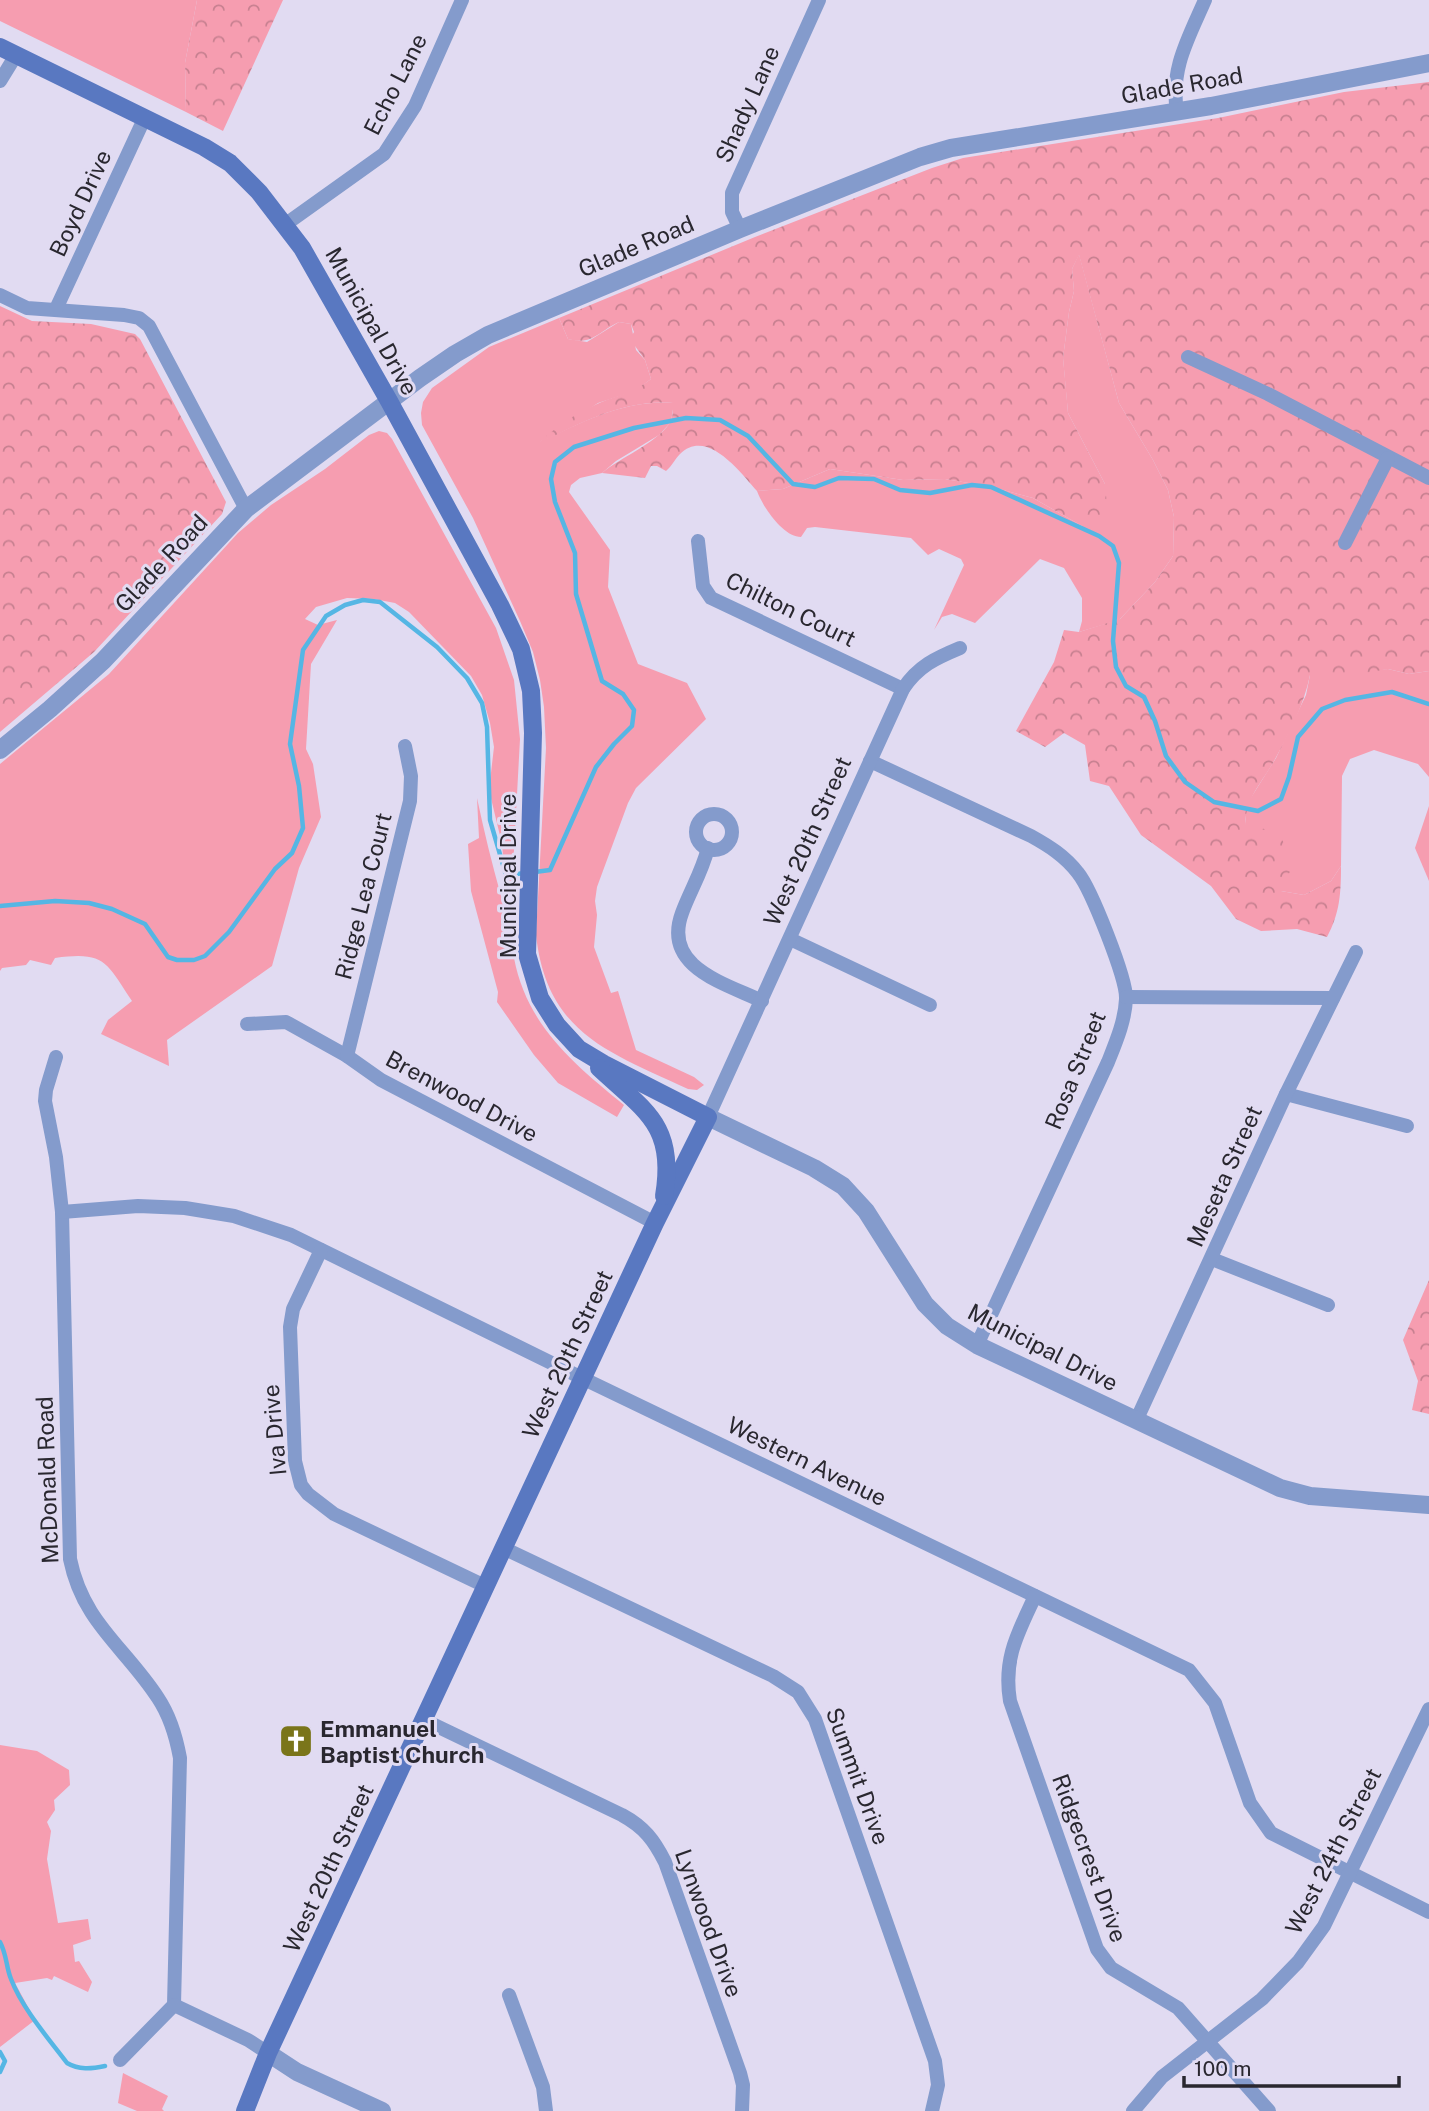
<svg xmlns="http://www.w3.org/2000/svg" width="1429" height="2111" viewBox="0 0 1429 2111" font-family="'Public Sans',sans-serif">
  <defs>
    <pattern id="forest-crowns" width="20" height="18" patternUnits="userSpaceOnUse" patternTransform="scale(1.75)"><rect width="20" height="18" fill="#f69db0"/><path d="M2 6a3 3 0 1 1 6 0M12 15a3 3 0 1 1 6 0" fill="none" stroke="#c78090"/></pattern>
  </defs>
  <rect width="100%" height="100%" fill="#e1dbf2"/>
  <g fill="#f69db0">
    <path d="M0,0H197L185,63L186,112L0,21Z"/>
    <path d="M1079,254L1119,403L1153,460L1168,490L1174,517L1173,556L1155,582L1119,620L1079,632L1082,621V598L1064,568L1040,559L975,623L952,614L942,617L934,630L964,565L961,559L939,549L928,555L911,538L815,527L807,528L801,537C783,537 763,507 757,491L783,489L830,469L903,480L945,479L992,487L1033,498L1082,526L1105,484L1068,413L1063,358L1069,312L1074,291L1072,269Z"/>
    <path d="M559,318L568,339L587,342L619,322L631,324L636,350L645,360L651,379L635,391L598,403L540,442C582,422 626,399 674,403L671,422L659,435L616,461L602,473L580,478L571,485L569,492L610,550L608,587L638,664L687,683L706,719L636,788L628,803L597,887L595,901L597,915L594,947L611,993L618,991L636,1050L694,1077L704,1085L697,1090L688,1089C609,1052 547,1034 536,935L546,748L544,707L540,680L533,652L520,621L473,518L422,425L421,413L423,402L432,388L489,347Z"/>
    <path d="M379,431L387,433L392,439L496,628L514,680L520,739L512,887L504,867L502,844L489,790L494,747L490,723L482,695L471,676L409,612L395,603L374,599L347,598L316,607L305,619L318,625L337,620L311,664L306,749L313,764L321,817L299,868L272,966L167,1040L169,1066L101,1034L108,1020L132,1001C106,962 105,951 55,958L51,965L30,960L26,965L2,968L0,971V764L109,674L238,533L271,505L325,469L369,435Z"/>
    <path d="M1388,669L1409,674L1429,671V777L1418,764L1374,750L1350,759L1342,776L1341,866L1331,881L1304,895L1281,891L1245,824L1247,804L1276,758L1306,695L1310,675Z"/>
    <path d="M477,798C484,831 492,864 501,896C504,905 510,913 511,921C514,933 511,946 514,958C527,1026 574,1064 624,1105L617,1117L558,1083L534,1055L497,1002L498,992L471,891L468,844L479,838Z"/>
    <path d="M1429,806V881L1415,848Z"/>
    <path d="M0,1745L37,1751L69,1770L70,1785L54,1800L55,1810L47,1822L51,1831L47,1859L58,1923L88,1919L91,1939L73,1945L75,1962L79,1961L92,1982L88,1992L54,1976L52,1980L47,1978L15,1983L35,2020L0,2047Z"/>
    <path d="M123,2073L168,2096L162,2109L164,2111H137L118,2103Z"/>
  </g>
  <g fill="url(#forest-crowns)">
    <path d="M197,0H283L223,131L186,112L185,63Z"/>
    <path d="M1429,82V671L1409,674L1388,669L1325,680L1310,675C1304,705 1289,734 1274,761C1261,784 1247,796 1245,824L1280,833L1292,867L1281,891L1304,895L1331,881L1341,866C1341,893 1340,913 1327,937L1297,929L1261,931L1236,919L1211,886L1141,835L1109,786L1090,781L1085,745L1064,733L1045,747L1016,731L1054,662L1064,630L1079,632L1120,619L1155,582L1173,556L1174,517L1168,490L1153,460L1119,403L1079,255L1072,269L1074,291L1069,312L1063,358L1066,389L1068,413L1105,484L1107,506L1104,522L1082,526L1033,498L992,487L945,479L903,480L830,469L783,489L757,491C741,473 707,427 680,454C675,459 672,466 666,471L657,466H651L645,478L602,473C621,457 655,444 669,424C673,419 673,410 673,403C625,399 580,423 538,444C555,427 575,414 597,404C619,394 630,395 651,379L645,360L630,339L634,332L631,324L619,322C599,331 592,346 568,339L559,318L755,237L932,168L963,158L1218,118L1344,92Z"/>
    <path d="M0,306L32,321L91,324L135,334L140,339L226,502L222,514L94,652L0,732Z"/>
    <path d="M1429,1280V1414L1412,1410L1418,1381L1403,1340Z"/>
  </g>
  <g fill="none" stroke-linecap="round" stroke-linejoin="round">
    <g stroke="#55b6e4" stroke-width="4.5">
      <path d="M535,872L550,870L596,767L614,744L632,726L634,710L623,694L602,681L576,594L575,553L555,502L551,479L555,462L574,447L634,428L686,418L720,420L748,436L793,484L815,487L839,478L874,479L900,490L930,493L972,485L991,487L1099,536L1113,546L1119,563L1113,641L1116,667L1126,686L1144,697L1155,721L1166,756L1185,782L1214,802L1258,811L1281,799L1289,777L1298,737L1322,709L1345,700L1392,692L1429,704"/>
      <path d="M0,906L55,901L89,903L112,909L145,924L168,957L177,960H194L205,956L229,932L275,869L292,853L303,828L299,786L290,744L303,650L326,616L345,605L363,600L380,602L437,647L467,678L482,703L487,727L490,820L506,875L526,873"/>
      <path d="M0,1942C7,1955 6,1967 11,1979C22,2008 48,2038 67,2063C79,2070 91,2069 105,2066"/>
      <path d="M0,2052L5,2061L0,2072"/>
    </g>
    <g stroke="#849bcc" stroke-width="14">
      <path d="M0,81L16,55"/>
      <path d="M1177,112C1170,69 1188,39 1205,0"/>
      <path d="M286,224L384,154L415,106L462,0"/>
      <path d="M740,229L732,212V193L819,0"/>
      <path d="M0,295L27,308L124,315L139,318L149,326L246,509"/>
      <path d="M56,309L145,117"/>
      <path d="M1188,357L1268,394L1429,478"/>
      <path d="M698,541L703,586L711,598L903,689"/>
      <path d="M1345,543L1388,458"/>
      <path d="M870,761L1031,836C1049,846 1065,856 1078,873C1091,889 1127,979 1126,999C1125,1021 1116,1042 1108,1062L977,1345"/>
      <circle cx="714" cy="832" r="18"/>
      <path d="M708,848C702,872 690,891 682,913C662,967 724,983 762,1001"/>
      <path d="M790,939L930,1005"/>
      <path d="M1126,997L1333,998"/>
      <path d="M247,1024L286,1022L347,1056L381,1080L655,1223"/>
      <path d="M347,1056L410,801L411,776L405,746"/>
      <path d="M56,1057L46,1090L45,1101L56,1157L62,1212L70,1559C83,1623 125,1647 158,1698C170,1716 176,1736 180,1758L174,2005L120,2060"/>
      <path d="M1286,1094L1407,1126"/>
      <path d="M708,1117L903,689C918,666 936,658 960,648"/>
      <path d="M62,1212L138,1206L185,1208L234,1216L291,1235L582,1378L1189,1670L1215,1703L1250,1803L1271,1833L1429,1912"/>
      <path d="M321,1250L293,1309L290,1327L295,1461L301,1485L308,1494L334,1514L485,1586"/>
      <path d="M1212,1259L1328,1305"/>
      <path d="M1136,1421L1286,1094L1356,952"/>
      <path d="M503,1548L773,1676L798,1692L815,1719L935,2061L938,2085L932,2111"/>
      <path d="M1035,1596C1018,1633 1003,1658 1010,1701L1097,1949L1111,1968L1178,2008L1269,2111"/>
      <path d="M424,1720L622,1815C644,1827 654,1840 665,1862L740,2073L743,2085L742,2111"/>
      <path d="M509,1995L543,2087L546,2111"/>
      <path d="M174,2005L248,2040L268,2053"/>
      <path d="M1133,2111L1162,2077L1262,1999L1298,1962L1324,1926L1429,1709"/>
    </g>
    <g stroke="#849bcc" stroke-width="18">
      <path d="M0,750L50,709L103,661L246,509L420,378L455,354L488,335L740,229L920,157L951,148L1211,106L1429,63"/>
      <path d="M708,1117L814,1168L843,1186L866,1211L925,1304L947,1326L977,1345L1280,1488L1310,1496L1429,1505"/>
      <path d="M268,2053L297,2072L382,2111"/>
    </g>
    <g stroke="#5978c1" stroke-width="18">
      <path d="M0,47L204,147L230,163L259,192L302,248L389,401L500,605L521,649L531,691L533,733L527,954L540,998L557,1025L579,1049L604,1064L708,1117L655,1223L268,2053L245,2111"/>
      <path d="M599,1068C645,1111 676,1125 664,1196"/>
    </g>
  </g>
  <defs>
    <g id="church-square" transform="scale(1.75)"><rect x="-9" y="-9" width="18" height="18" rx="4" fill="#7a751a" stroke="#e1dbf2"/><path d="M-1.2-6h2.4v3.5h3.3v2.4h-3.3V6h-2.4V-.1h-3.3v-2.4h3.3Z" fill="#fff"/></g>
  </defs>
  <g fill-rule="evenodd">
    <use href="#church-square" x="296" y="1741"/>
  </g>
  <g text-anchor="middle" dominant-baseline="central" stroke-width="6" stroke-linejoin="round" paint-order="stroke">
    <g font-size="23" fill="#29272f" stroke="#e1dbf2">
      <text transform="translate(395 84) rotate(-63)">Echo Lane</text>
      <text transform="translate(1182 85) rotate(-10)">Glade Road</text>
      <text transform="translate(747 104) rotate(-66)">Shady Lane</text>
      <text transform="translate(80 203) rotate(-65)">Boyd Drive</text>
      <text transform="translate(636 246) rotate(-23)">Glade Road</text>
      <text transform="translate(372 321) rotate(61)">Municipal Drive</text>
      <text transform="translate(161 563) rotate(-47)">Glade Road</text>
      <text transform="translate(791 609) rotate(26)">Chilton Court</text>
      <text transform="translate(807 841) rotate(-66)">West 20th Street</text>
      <text transform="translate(507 876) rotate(-90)">Municipal Drive</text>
      <text transform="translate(363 896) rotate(-76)">Ridge Lea Court</text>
      <text transform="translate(1075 1070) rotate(-68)">Rosa Street</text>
      <text transform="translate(462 1096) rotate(28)">Brenwood Drive</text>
      <text transform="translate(1224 1176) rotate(-66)">Meseta Street</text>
      <text transform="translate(1043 1347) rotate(27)">Municipal Drive</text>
      <text transform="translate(567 1354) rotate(-65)">West 20th Street</text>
      <text transform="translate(274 1430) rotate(-95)">Iva Drive</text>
      <text transform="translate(807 1461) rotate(26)">Western Avenue</text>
      <text transform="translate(47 1480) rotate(-92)">McDonald Road</text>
      <text transform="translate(858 1776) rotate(70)">Summit Drive</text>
      <text transform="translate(1333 1851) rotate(-63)">West 24th Street</text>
      <text transform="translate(1090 1858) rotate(70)">Ridgecrest Drive</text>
      <text transform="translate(328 1868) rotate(-65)">West 20th Street</text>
      <text transform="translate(709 1923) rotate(70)">Lynwood Drive</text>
    </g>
    <g font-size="23" font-weight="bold" fill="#29272f" stroke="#e1dbf2" text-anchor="start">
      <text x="320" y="1728">Emmanuel<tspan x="320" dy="26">Baptist Church</tspan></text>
    </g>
  </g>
  <path d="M1184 2076v10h215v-10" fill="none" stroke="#29272f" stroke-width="3.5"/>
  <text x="1194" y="2076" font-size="21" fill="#29272f" stroke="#e1dbf2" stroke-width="5" paint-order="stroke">100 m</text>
</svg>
